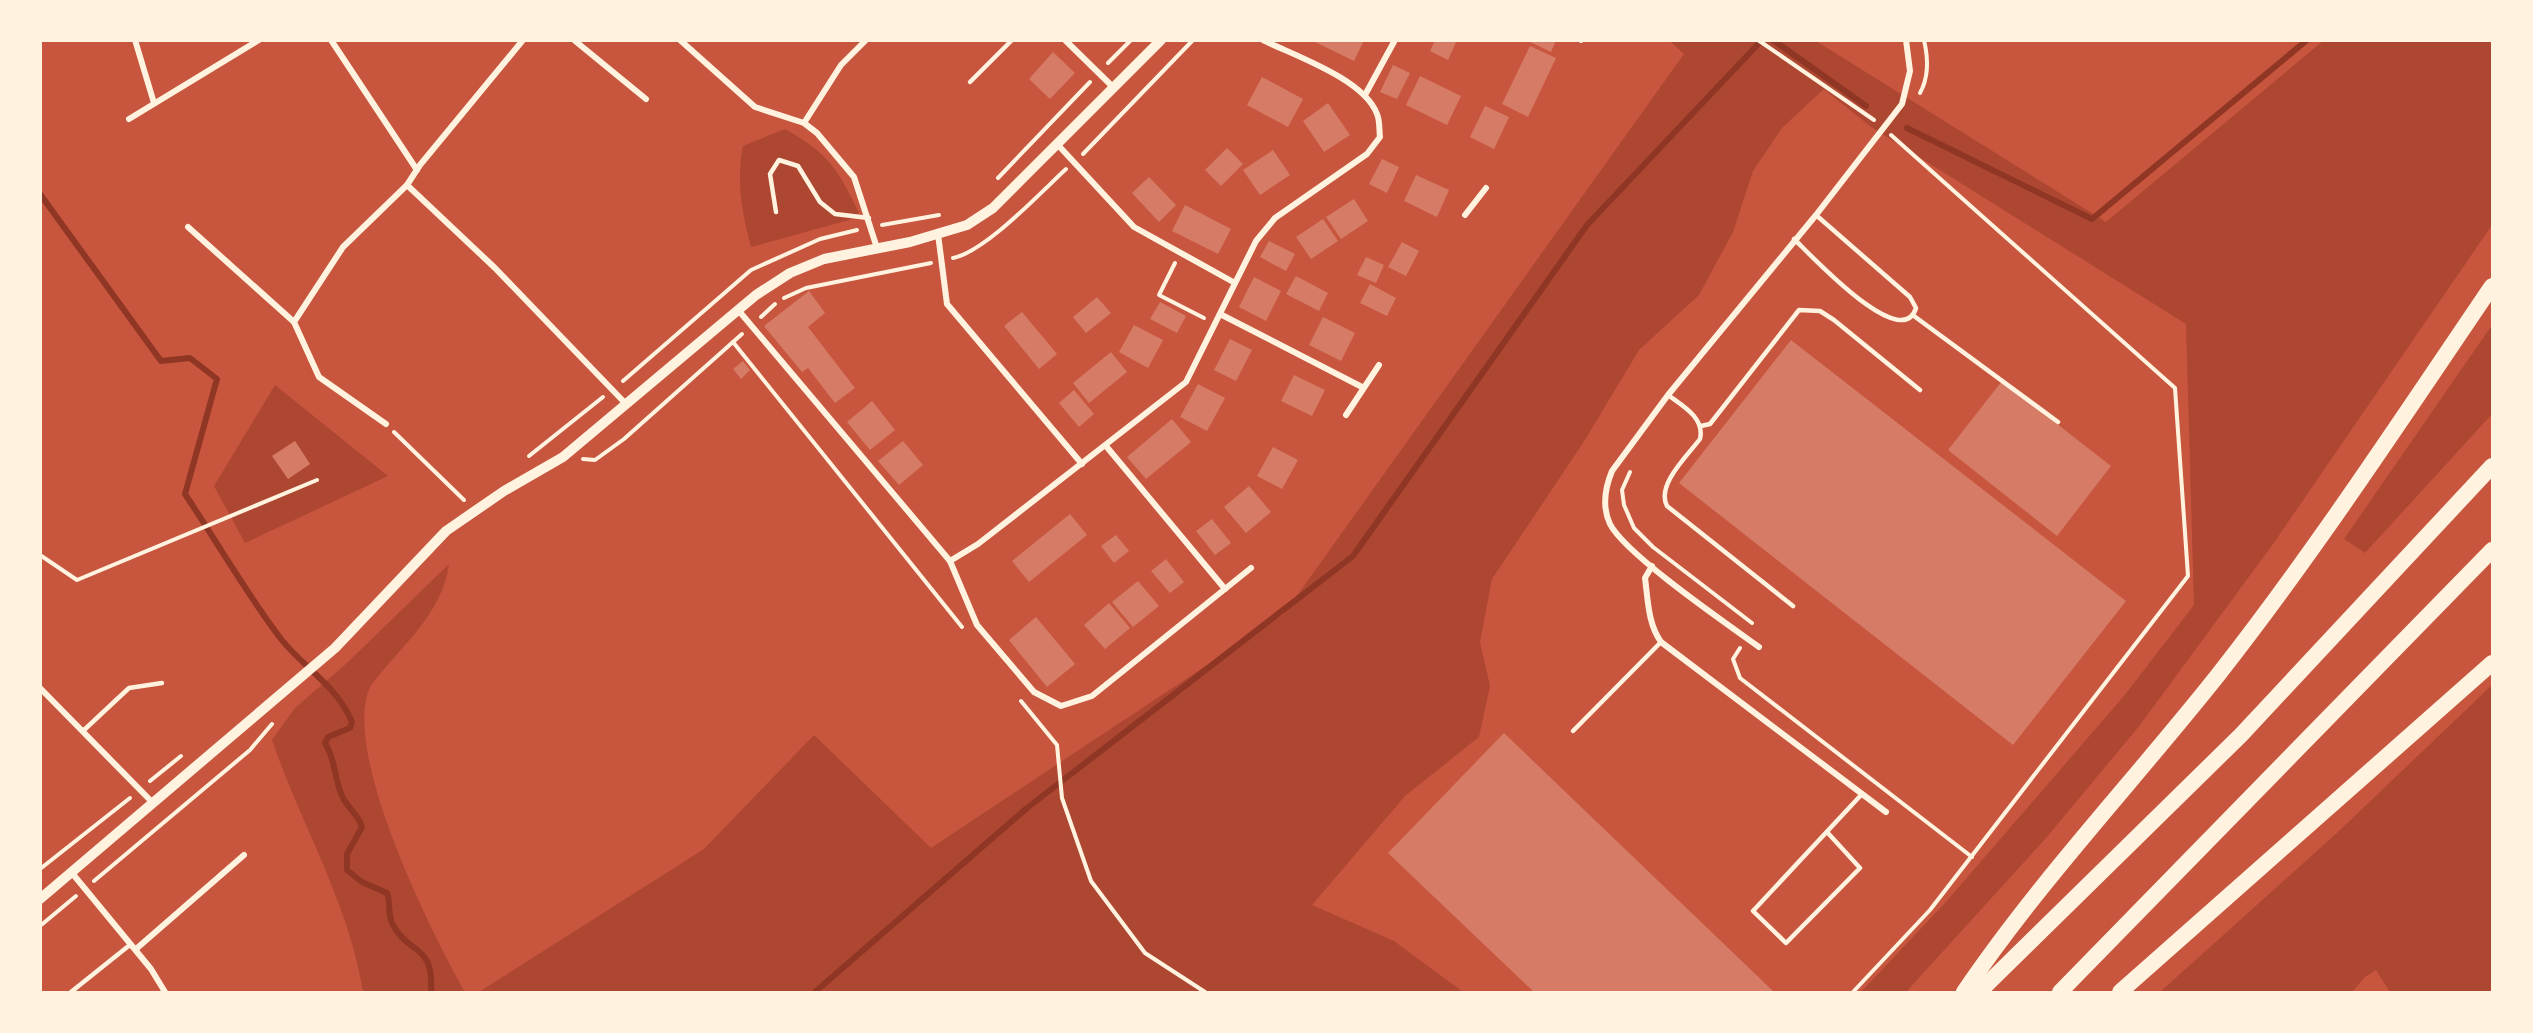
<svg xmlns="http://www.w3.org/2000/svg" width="2533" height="1033" viewBox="0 0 2533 1033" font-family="Signika,sans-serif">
  <rect width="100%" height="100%" fill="#c8553d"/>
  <g fill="#ae4732" fill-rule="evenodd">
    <path d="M1670,41H1816L2106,222L2323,41H2492V225L2273,544L2140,725L2046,838L1906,992H1861L1945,903L2124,696L2194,605L2186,324L1871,127L1824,89L1782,128L1753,171L1733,232L1699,295L1639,350L1583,443L1492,579L1480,642L1490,686L1479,737L1405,796L1312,905L1394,941L1463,992H479L704,849L814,735L931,848L1284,614L1684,54Z"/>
    <path d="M785,129C829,154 837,168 859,213L849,220L751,247C742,213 736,180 743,146Z"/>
    <path d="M2492,325V414L2365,553L2344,539Z"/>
    <path d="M275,385L388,476L245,543L214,486ZM295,441L310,464L288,479L273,456Z"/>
    <path d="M449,564C442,616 399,647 370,687C341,752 431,932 465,992H363C349,903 301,825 272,740L295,708L347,663Z"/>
    <path d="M2492,685V992H2390L2376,970L2365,977L2352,992H2160L2338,832Z"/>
  </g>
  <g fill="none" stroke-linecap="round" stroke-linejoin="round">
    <g stroke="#8f3625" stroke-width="6">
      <path d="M1773,40L1866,106"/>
      <path d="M1907,128L2092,219L2307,40"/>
      <path d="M40,194L161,361L190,358L217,379L185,494C217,542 246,593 281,639C303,667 338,687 352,722L350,728L328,737L325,743C336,760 334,780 343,798C349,809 359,816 362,827L347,854V870L362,882L387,893C391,903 387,915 393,925C410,956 434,943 431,992"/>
      <path d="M815,992L1027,808L1353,556L1587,225L1762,40"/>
    </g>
  </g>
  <g fill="#d67c66">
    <path d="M1311,40H1364L1354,61Z"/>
    <path d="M1435,40H1457L1448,60L1430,51Z"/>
    <path d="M1526,40H1556L1551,52Z"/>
    <path d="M1530,46L1556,58L1528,117L1502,104Z"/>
    <path d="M1053,52L1075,73L1050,99L1029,79Z"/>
    <path d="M1393,65L1410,73L1397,99L1380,92Z"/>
    <path d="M1420,76L1461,96L1447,125L1406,105Z"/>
    <path d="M1262,77L1303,99L1288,127L1247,105Z"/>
    <path d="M1328,103L1350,135L1324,152L1303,121Z"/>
    <path d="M1485,106L1509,117L1494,149L1470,137Z"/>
    <path d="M1227,148L1243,164L1221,186L1205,170Z"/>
    <path d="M1273,150L1290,175L1260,195L1243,170Z"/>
    <path d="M1382,159L1399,167L1387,193L1369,184Z"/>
    <path d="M1416,175L1449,190L1437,217L1404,201Z"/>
    <path d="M1149,177L1176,205L1159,222L1132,193Z"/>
    <path d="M1354,199L1368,221L1341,239L1326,217Z"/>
    <path d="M1185,205L1231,229L1218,254L1172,231Z"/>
    <path d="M1323,219L1338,241L1311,259L1296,237Z"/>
    <path d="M1269,241L1295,254L1286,271L1260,257Z"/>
    <path d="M1402,242L1419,251L1406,276L1388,267Z"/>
    <path d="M1366,257L1384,265L1376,283L1357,275Z"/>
    <path d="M1296,276L1328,293L1319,311L1286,294Z"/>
    <path d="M1254,277L1281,291L1266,321L1239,307Z"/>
    <path d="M1370,284L1396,298L1387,316L1360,303Z"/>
    <path d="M809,291L825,313L808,327L855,388L835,403L808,368L802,372L764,326Z"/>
    <path d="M1097,297L1111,313L1086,333L1073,317Z"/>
    <path d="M1160,302L1186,316L1177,333L1150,319Z"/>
    <path d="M1022,312L1057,354L1039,369L1004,326Z"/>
    <path d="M1323,317L1355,333L1341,361L1309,345Z"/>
    <path d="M1134,325L1163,340L1148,368L1119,352Z"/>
    <path d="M1230,339L1252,350L1236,381L1214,370Z"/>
    <path d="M1791,340L2126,601L2013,745L1679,483Z"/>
    <path d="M1111,352L1127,372L1089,403L1073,383Z"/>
    <path d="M743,361L750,370L741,379L733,369Z"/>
    <path d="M1294,375L1325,390L1312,416L1281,401Z"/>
    <path d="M2002,381L2111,466L2057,536L1948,450Z"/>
    <path d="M1198,384L1225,398L1207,431L1180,417Z"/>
    <path d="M1074,390L1094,414L1079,427L1059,403Z"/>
    <path d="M872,401L895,430L870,450L847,422Z"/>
    <path d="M1172,419L1191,442L1146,479L1127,457Z"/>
    <path d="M295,441L310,464L288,479L272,456Z"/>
    <path d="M903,441L923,465L899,485L878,461Z"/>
    <path d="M1273,447L1298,460L1282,489L1257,476Z"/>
    <path d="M1249,486L1271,512L1246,533L1224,507Z"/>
    <path d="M1070,514L1087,535L1029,582L1012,561Z"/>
    <path d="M1212,519L1231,543L1215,555L1196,531Z"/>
    <path d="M1116,535L1129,551L1114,563L1101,546Z"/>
    <path d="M1166,559L1184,582L1170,593L1151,571Z"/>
    <path d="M1138,581L1159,606L1133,627L1112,602Z"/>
    <path d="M1109,603L1130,628L1105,649L1084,625Z"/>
    <path d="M1036,617L1075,664L1047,687L1009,640Z"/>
    <path d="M1504,733L1773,991L1772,992H1534L1388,853Z"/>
  </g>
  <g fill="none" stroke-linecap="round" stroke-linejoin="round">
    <g stroke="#fff3e0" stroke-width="4">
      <path d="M1758,40L1874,120"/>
      <path d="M1581,41L1582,40"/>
      <path d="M1108,63L1131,40"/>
      <path d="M1920,93C1929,77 1928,57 1924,40"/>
      <path d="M1083,154L1193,40"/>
      <path d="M998,178L1090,82"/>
      <path d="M882,225L939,215"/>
      <path d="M953,258C985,252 1040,193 1066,169"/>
      <path d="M1175,263L1159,295L1204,318"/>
      <path d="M784,298L806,288L931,263"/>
      <path d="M761,317L775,304"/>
      <path d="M733,342L962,627"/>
      <path d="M623,381L751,270L820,239L857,230"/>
      <path d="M394,432L464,500"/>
      <path d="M529,456L603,397"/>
      <path d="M583,459L595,460L624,439L742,334"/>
      <path d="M1630,472L1622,490L1624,505L1634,528L1653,547L1752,623"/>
      <path d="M40,555L77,580L317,480"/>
      <path d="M1740,648L1733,659L1740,678L1972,857"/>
      <path d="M1021,701L1057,745L1062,798L1091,881L1145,953L1205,992"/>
      <path d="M150,781L181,756"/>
      <path d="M40,869L130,798"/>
      <path d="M94,881L250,750L272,724"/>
      <path d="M40,926L76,896"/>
      <path d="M1853,992L1930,910L2188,576L2175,388L1891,135"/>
    </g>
    <g stroke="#fff3e0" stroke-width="4.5">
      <path d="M970,82L1012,40"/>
      <path d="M776,212L770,174L779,160L798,166L820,202L835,214L869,218"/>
      <path d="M1794,239C1811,255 1902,354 1916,308L1910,297L1816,215"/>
      <path d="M1914,316L2058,422"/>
      <path d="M1668,395C1683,406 1705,418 1700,439C1687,456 1656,485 1667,506L1793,606"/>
      <path d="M1701,426L1710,424L1799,310L1820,311L1834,320L1920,390"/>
      <path d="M83,731L129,688L162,683"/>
      <path d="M1573,731L1661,642"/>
      <path d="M1827,832L1860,868L1786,943L1753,911L1862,794"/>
      <path d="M71,992L131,944"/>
    </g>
    <g stroke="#fff3e0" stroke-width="6">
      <path d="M135,40L154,103"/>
      <path d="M331,40L417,170"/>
      <path d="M574,40L646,99"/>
      <path d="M680,40L755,107L804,123L817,133L854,177L877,248"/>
      <path d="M1065,40L1114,88"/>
      <path d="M1365,95L1395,40"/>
      <path d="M129,119L259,40"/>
      <path d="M804,123L841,65L866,40"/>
      <path d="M1058,145L1134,227L1235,283"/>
      <path d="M407,185L495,268L626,404"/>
      <path d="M1465,215L1486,188"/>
      <path d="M188,227L294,322"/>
      <path d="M938,234L947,304L1082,464"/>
      <path d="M739,311L950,561L977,625L1034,692L1061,706L1092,696L1251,568"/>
      <path d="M1220,314L1362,387"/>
      <path d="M1346,415L1379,365"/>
      <path d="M386,424L319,377L294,322L343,247L407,185L420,165L523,40"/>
      <path d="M1106,446L1225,589"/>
      <path d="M950,561L978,544L1186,382L1256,241L1275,218L1367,154L1380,137C1379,130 1380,120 1377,114C1364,79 1295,56 1263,40"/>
      <path d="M1652,566L1645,578C1648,600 1648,624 1661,642L1886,812"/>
      <path d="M1759,647C1727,624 1625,554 1610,524C1602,507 1605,488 1612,471L1668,395L1816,215L1902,104L1910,71L1906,40"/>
      <path d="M40,688L153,803"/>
      <path d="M72,873L151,969L165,992"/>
      <path d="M136,949L244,855"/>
    </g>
    <path stroke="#fff3e0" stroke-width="10" d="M40,899L335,648L446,531L504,491L563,457L756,295L790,273L824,259L910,242L967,225L993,208L1161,40"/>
    <g stroke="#fff3e0" stroke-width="16">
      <path d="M1964,992C2040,880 2134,781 2218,675C2316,550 2403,417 2492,286"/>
      <path d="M1979,992L2241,735L2492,466"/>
      <path d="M2060,992L2492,550"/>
      <path d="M2120,992L2492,663"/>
    </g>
  </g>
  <rect width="2533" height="1033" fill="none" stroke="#fff3e0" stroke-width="84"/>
</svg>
